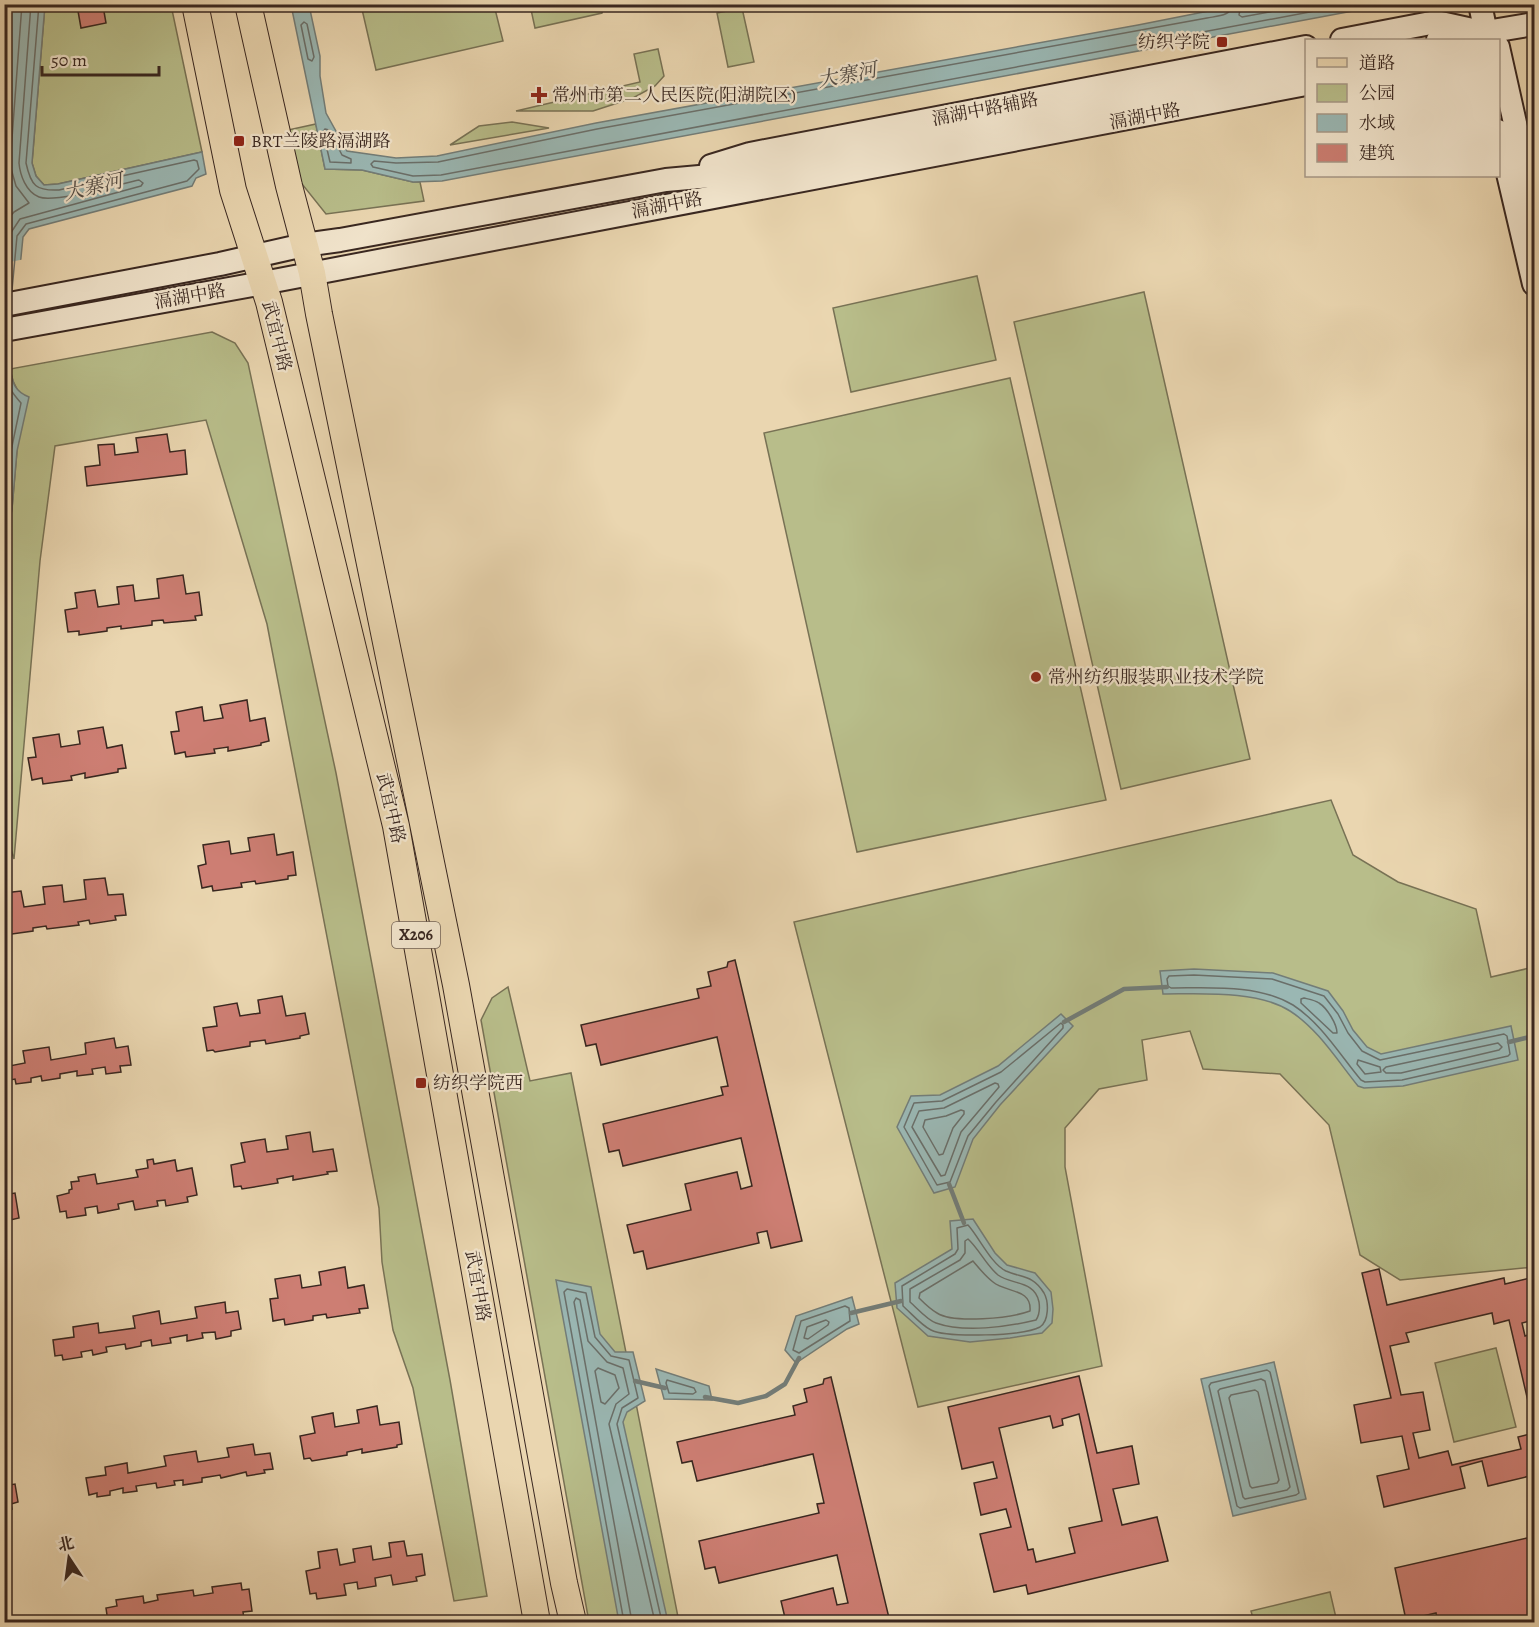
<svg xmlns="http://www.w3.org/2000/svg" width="1539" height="1627" viewBox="0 0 1539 1627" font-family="Alegreya,'Noto Serif SC',serif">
  <rect width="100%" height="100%" fill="#ead6b0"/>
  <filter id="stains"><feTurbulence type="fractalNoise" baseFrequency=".00333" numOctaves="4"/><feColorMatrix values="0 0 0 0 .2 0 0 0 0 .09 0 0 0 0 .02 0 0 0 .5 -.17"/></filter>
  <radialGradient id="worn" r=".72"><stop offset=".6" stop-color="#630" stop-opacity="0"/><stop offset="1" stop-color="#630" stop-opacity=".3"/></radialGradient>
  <g fill="#b8bd8a" stroke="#787255" stroke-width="1.5">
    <path d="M45,5H171L202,152L58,184L44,185L36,176L32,163Z"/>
    <path d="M361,5H494L503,41L376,70Z"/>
    <path d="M604,5L602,13L535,28L530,5Z"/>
    <path d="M742,8L754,62L728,67L717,13Z"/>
    <path d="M658,49L664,76L655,86L633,98L593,111H516L640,82L634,54Z"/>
    <path d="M512,122L549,128L450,145L479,126Z"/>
    <path d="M316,124L325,169L362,170L413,182H420L424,201L326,214L298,179L288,130Z"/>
    <path d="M977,276L996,360L851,392L833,308Z"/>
    <path d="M1144,292L1250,759L1121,789L1014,322Z"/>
    <path d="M212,332L235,343L248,363L336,773L450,1380L487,1596L454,1601L413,1388L393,1330L382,1262L379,1208L267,624L206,420L55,446L40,561L14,859L5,829L4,551L12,509L17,451L19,393L13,381L10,369Z"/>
    <path d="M1010,378L1106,800L857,852L764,433Z"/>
    <path d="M1331,800L1353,855L1398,882L1476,909L1491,977L1534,967V1267L1400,1280L1360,1255L1329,1125L1280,1074L1203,1069L1190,1031L1142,1040L1147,1080L1099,1089L1065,1128V1167L1102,1366L918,1407L794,922Z"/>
    <path d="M508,987L530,1081L571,1073L679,1622H589L481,1020L492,998Z"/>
    <path d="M1496,1348L1516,1427L1454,1442L1435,1363Z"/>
    <path d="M1330,1592L1337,1622H1254L1251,1611Z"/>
  </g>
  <g fill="#9ab7b3" stroke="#737d78" stroke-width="1.5">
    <path d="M6,5H45L32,163L36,176L44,185L58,184L202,152L206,174L196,178L192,186L29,229L23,237L10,369C13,383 14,391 29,397L17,451L12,509L5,551L4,45Z"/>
    <path d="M291,5H309L320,56V76L326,113L347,151L396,158L437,156L596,123L1138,25L1239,5H1385L442,181L413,182L362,170L325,169Z"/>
    <path d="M1194,969L1273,973L1328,991L1343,1011L1353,1030L1367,1047L1381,1054L1511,1026L1518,1060L1403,1086L1364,1088L1358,1086C1337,1060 1318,1029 1290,1011C1257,990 1201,994 1163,994L1160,971Z"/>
    <path d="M1061,1014L1073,1026L1000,1105L973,1139L955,1187L934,1193L897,1127L911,1096L940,1095L998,1066Z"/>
    <path d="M973,1219L995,1253L1007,1265L1035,1273L1051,1292L1053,1309L1052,1323L1042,1333L1010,1338L970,1342L928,1336L897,1308L895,1283L952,1249L950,1221Z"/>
    <path d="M556,1280L591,1287L600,1334L615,1352H633L645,1401L627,1412L623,1422L668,1622H619Z"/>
    <path d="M852,1297L859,1324L847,1329L796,1363L785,1350L796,1316Z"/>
    <path d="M1274,1362L1306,1499L1233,1516L1201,1379Z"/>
    <path d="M656,1369L709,1386L712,1400L664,1399Z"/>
  </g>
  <path fill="#ead6b0" d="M25,259L13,368L5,370V263Z"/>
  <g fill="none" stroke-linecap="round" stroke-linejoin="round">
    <g stroke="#6a6f6a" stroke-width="1.5">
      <path d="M1233,4C1232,16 1217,16 1207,18L597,129L438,162L396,163L374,161L371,164L373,167L413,176L441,175L1352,4"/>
      <path d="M1241,4L1239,15L1242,17L1312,4"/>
      <path d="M304,22L307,24L314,57L312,61L308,59L301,25Z"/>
      <path d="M325,129L329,130L342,155L351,159V163L330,162L323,132Z"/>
      <path d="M4,224L14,212L29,203L16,186L10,165L22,4"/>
      <path d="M12,290L17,236L26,224L187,181L199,169L197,161L194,160L59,190C36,191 31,186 26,163L39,4"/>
      <path d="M4,291L10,234L20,219L141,186L143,183L139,180C120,184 55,203 39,197C26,192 20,175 19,163L31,4"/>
      <path d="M4,372C7,386 13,394 21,403L11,451L4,515"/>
      <path d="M1194,975L1272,979L1324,996L1338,1014L1348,1033L1362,1051L1380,1060L1504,1034L1507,1036L1510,1054L1508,1056L1402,1080L1365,1082L1361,1080C1340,1055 1321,1023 1293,1005C1258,984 1210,988 1171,988L1168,986L1167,979L1169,976Z"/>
      <path d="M1304,998C1308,999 1315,1000 1319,1003C1327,1008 1337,1024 1337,1033H1333L1301,1003V999Z"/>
      <path d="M1061,1023L1063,1025V1028L996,1102L968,1136L950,1182L937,1185L904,1127L914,1103L942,1101L1001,1072Z"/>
      <path d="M1498,1043L1502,1047L1499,1050L1401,1073H1386L1383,1070L1386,1067Z"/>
      <path d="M1358,1060L1380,1067L1381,1072L1365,1074L1357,1064Z"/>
      <path d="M995,1083L998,1084L999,1087L961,1132L945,1175L941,1176L912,1127L919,1111L944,1108Z"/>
      <path d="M961,1110L964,1111V1114L953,1128L943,1154L939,1155L923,1127L925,1120L946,1116Z"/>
      <path d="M968,1225C979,1237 991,1264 1006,1271C1022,1278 1033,1275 1044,1293C1049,1302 1049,1321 1040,1327C1024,1336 947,1338 931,1330C921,1325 911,1313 903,1306L902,1286L955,1254L958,1249L957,1228Z"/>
      <path d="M968,1239C979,1249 986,1265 998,1275C1011,1285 1035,1280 1039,1302C1040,1309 1040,1314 1036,1320C1007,1327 964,1333 936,1323C927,1320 917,1308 910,1302V1289L960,1260L965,1253V1241Z"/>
      <path d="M973,1261C979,1268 985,1276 993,1282C1006,1293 1032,1288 1030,1311C1011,1318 954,1324 937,1313C930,1309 924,1303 919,1298L920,1293Z"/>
      <path d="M845,1306L849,1308L850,1321L799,1353L793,1350L801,1321Z"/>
      <path d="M826,1320L829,1322L828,1325L808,1339L804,1338L807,1327Z"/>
      <path d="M598,1368L615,1375L619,1388L605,1404L601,1402L595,1371Z"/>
      <path d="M1267,1370L1270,1372L1299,1493L1296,1495L1240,1508L1237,1506L1209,1386L1211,1383Z"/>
      <path d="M1261,1379L1265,1381L1290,1487L1287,1490L1245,1499L1243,1497L1218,1391L1220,1389Z"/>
      <path d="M667,1380L694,1388L696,1392L693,1394L669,1393L666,1383Z"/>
      <path d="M1255,1390L1258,1392L1279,1480L1277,1483L1252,1488L1250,1486L1229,1398L1231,1395Z"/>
      <path d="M624,1622L564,1292L567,1289L586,1293L595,1337L611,1356L629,1360L638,1398L622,1408L617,1424L662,1622"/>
      <path d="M632,1622L574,1302L576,1298L580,1300L588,1341L607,1362L623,1368L629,1394L616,1404L609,1424L655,1622"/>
    </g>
    <g stroke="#737d78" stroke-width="4.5">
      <path d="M1064,1022L1124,989L1167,987"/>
      <path d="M1509,1042L1534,1036"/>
      <path d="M949,1184L964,1223"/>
      <path d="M851,1313L901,1301"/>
      <path d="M635,1381L665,1388"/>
      <path d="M705,1397L738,1403L766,1396L785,1384L799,1358"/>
    </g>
  </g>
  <g fill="#cd7e73" stroke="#392720" stroke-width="1.5" fill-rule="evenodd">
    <path d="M103,6L106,23L81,28L78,11Z"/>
    <path d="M167,434L170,452L185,450L187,474L87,486L85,467L100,465L98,445L114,444L115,455L138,452L136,438Z"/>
    <path d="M183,575L186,594L199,592L202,615L195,616L196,620L164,623L163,620L152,621V625L121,629V626L107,628V631L79,635V631L68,632L65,610L77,608L75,593L95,590L98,607L119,604L117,587L133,585L135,601L159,598L157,579Z"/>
    <path d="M247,700L250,721L265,718L269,741L261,743V745L228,751V747L214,749L215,753L186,757L185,752L175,754L171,732L179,731L176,712L202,707L204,721L223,718L220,705Z"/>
    <path d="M103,727L107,748L122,745L126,768L118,769V772L85,778V773L71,776L72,780L43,784L42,778L32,780L28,758L36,757L33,738L59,734L61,747L80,744L78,731Z"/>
    <path d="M274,834L277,855L293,852L296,875L288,876V879L256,884L255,881L241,883L242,887L213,891L212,886L202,888L198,866L206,864L203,845L229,841L231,854L250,851L248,838Z"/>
    <path d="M105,878L108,895L123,894L126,915L115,916L116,920L90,924L89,920L78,922L79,925L47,929L46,926L33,928V931L5,935L4,893L21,891L24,907L45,904L43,887L62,885L64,902L86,899L84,880Z"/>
    <path d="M735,960L802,1241L771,1248L767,1231L757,1233L759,1243L647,1269L643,1251L634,1253L627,1225L691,1210L685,1184L737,1172L741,1189L752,1186L741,1138L623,1166L619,1150L609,1152L603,1124L723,1095L721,1087L728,1086L717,1037L601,1065L596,1044L586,1046L581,1025L699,998L697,989L711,986L708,972L727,967L728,962Z"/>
    <path d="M282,996L286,1016L305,1013L309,1034L300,1036V1038L266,1044L265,1040L250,1042V1046L215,1052L213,1050L207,1051L203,1028L217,1026L214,1007L237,1003L240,1016L260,1013L258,1000Z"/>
    <path d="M114,1038L116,1048L128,1046L131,1065L120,1066L121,1072L106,1074L105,1067L92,1069L93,1074L77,1076V1071L60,1074V1078L42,1081L41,1076L31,1078V1082L16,1084L15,1079L4,1081V1067L25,1063L23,1051L49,1047L51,1060L86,1054L85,1043Z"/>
    <path d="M310,1132L313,1152L333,1149L337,1171L327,1172L328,1174L293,1180V1176L277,1179L278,1183L242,1189L241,1186L234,1187L231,1165L245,1162L241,1143L265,1139L267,1152L288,1149L286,1136Z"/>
    <path d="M153,1159L154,1164L175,1160L177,1171L192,1168L197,1195L187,1197L188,1202L166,1206L165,1200L157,1201L158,1206L135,1210L133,1201L118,1204L119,1209L98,1213L97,1206L85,1208L86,1215L67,1218L66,1211L60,1212L57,1196L69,1193V1190L72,1189L71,1182L79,1181L78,1177L95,1174L97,1184L138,1177L136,1170L148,1168L147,1160Z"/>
    <path d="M15,1193L19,1218L10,1220L11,1225L4,1226V1195Z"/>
    <path d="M345,1267L348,1288L364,1285L368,1308L359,1309L360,1313L327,1318L326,1314L313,1316V1320L285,1325L284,1319L273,1321L270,1299L278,1298L275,1279L300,1275L302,1288L321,1285L319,1272Z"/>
    <path d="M1379,1269L1387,1305L1504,1278L1505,1284L1534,1277V1320L1522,1323L1525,1336L1534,1333V1427L1509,1320L1494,1324L1492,1313L1406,1333L1409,1342L1390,1346L1401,1395L1423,1392L1430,1430L1413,1433L1419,1458L1448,1451L1452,1465L1521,1449L1518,1437L1534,1433V1475L1488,1486L1482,1461L1460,1467L1465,1488L1384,1507L1377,1476L1409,1469L1402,1436L1361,1443L1354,1405L1391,1398L1362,1273Z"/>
    <path d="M225,1302L226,1313L238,1311L241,1329L231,1331V1336L216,1339L215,1332L202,1333L203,1338L187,1341V1335L170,1338L171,1343L152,1346L151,1340L141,1342V1346L126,1349L125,1344L106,1347L107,1352L93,1355L92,1350L81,1352L82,1357L63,1360L62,1355L55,1356L53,1340L74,1337L73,1327L98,1323L99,1333L135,1328L133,1316L159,1311L161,1324L197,1318L195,1307Z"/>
    <path d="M1079,1376L1097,1453L1132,1446L1139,1484L1113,1489L1122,1525L1157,1517L1168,1561L1028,1594L1026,1585L994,1592L980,1534L1011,1527L1006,1509L981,1515L974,1483L997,1478L993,1462L962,1469L948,1407ZM1079,1414L1102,1521L1069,1528L1075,1553L1036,1562L1033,1549L1028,1550L999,1428L1050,1416L1053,1428L1063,1425L1062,1419Z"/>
    <path d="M831,1377L890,1622H786L781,1601L833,1588L837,1605L848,1603L837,1555L719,1583L715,1567L705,1569L699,1541L819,1513L817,1504L824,1503L813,1454L697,1481L692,1461L682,1463L677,1442L795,1415L793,1406L807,1402L804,1389L823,1384L824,1379Z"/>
    <path d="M377,1406L380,1425L399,1422L402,1444L397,1445V1447L362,1453V1449L347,1452V1455L312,1461L310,1458L304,1459L300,1436L315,1433L312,1417L333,1413L335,1427L359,1423L357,1410Z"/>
    <path d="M253,1444L255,1455L270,1453L273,1469L264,1470L265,1473L247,1476L246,1472L221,1478L220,1475L202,1478V1482L183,1485V1480L174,1481L175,1485L157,1488L156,1483L136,1486L137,1491L123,1493V1488L110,1491V1495L97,1497V1493L89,1495L86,1478L106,1475L105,1467L127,1463L128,1473L166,1466L164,1456L196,1451L198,1462L229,1457L227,1448Z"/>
    <path d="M15,1484L18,1502L11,1504L12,1509L4,1510V1486Z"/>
    <path d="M1527,1538L1534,1563V1622H1529L1527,1616L1522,1617L1524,1622H1438L1436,1613L1406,1620L1395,1568Z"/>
    <path d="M404,1541L407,1556L422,1554L425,1575L416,1577L417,1581L393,1585L391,1575L375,1578L376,1586L358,1589L357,1582L344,1584L346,1595L317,1599L316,1593L310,1594L306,1571L320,1568L318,1552L337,1549L340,1565L355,1562L353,1549L371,1546L373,1560L391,1557L389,1543Z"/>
    <path d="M241,1583L242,1590L249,1589L252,1611L243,1612L244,1619L219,1622H213L212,1617L194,1620L195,1622H108L106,1608L117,1606L116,1600L143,1596L144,1603L158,1600L157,1595L193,1590L194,1596L213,1593L212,1587Z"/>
    <path d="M22,1617L23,1622H4V1620Z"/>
  </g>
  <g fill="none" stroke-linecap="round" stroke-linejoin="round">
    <g stroke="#392720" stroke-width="26">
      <g id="secondary">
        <path d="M1480,4L1486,33L1493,40"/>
        <path d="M1342,40L1436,22L1486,33"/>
        <path d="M1438,40L1534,24"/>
        <path d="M1498,47L1534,208"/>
        <path d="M1498,131L1534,284"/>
        <path d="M711,166L750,154L1306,47"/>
        <path d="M4,305L220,264L304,245L340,240L666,180L755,172L1306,66"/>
        <path d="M4,330L263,283L1306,84"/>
      </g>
    </g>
    <g stroke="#392720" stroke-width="28">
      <g id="primary">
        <path d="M195,4L233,190L269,302L396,826L537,1622"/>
        <path d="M248,4L289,186L312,273L319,314L456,985L564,1583L573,1622"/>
      </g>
    </g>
    <use href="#secondary" stroke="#f1e4cc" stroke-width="22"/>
    <use href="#primary" stroke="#ead6b0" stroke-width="26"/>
  </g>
  <g fill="#8f2418" stroke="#f1e4cc" stroke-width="2">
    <rect x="1216" y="36" width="12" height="12" rx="3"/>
    <path d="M536 86h6v6h6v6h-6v6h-6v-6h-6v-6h6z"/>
    <rect x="233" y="135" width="12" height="12" rx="3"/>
    <circle cx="1036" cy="677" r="6"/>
    <rect x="415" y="1077" width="12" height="12" rx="3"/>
  </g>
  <g text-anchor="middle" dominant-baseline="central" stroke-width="4.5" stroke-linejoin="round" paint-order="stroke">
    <rect fill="#f1e4cc" stroke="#706054" stroke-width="1.5" x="392" y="922" width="48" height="26" rx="4.5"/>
    <g font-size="16" font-weight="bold" fill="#392720">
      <text x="416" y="935">X206</text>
    </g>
    <g font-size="18" fill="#392720" stroke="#f1e4cc" text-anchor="start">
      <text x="1210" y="42" text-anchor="end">纺织学院</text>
      <text x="552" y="95">常州市第二人民医院(阳湖院区)</text>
      <text x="251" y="141">BRT兰陵路滆湖路</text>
      <text x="1048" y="677">常州纺织服装职业技术学院</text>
      <text x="433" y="1083">纺织学院西</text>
    </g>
    <g font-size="18" fill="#392720" stroke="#f1e4cc">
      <text transform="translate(985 109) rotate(-11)">滆湖中路辅路</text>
      <text transform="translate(1145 116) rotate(-11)">滆湖中路</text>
      <text transform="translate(667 205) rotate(-11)">滆湖中路</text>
      <text transform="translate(190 296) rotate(-10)">滆湖中路</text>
      <text transform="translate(277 336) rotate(76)">武宜中路</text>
      <text transform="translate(391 808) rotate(77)">武宜中路</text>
      <text transform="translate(478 1286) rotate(80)">武宜中路</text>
    </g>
    <g font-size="20" font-style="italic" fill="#514b45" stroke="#f1e4cc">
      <text transform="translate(847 75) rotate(-11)">大寨河</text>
      <text transform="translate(93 187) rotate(-13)">大寨河</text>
    </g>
  </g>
  <rect width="1539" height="1627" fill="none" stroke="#ead6b0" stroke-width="24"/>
  <rect x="6" y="6" width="1527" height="1615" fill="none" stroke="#392720" stroke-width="3"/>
  <rect x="12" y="12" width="1515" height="1603" fill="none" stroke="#392720" stroke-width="1.5"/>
  <rect x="1305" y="39" width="195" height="138" fill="#f1e4cc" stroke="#a79887" stroke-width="1.5"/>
  <rect x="1317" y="58" width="30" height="9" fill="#ead6b0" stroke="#a79887" stroke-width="1.5"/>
  <text x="1359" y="69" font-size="18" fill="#392720">道路</text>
  <rect x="1317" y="84" width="30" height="18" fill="#b8bd8a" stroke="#a79887" stroke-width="1.5"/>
  <text x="1359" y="99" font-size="18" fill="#392720">公园</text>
  <rect x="1317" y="114" width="30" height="18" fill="#9ab7b3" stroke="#a79887" stroke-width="1.5"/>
  <text x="1359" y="129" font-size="18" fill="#392720">水域</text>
  <rect x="1317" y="144" width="30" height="18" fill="#cd7e73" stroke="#a79887" stroke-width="1.5"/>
  <text x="1359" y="159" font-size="18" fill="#392720">建筑</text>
  <g transform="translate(69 1558) rotate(347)" stroke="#f1e4cc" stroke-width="4.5" paint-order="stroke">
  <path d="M0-4.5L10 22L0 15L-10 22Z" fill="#392720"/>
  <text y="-9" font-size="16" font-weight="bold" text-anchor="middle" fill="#392720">北</text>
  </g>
  <path d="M42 66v9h117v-9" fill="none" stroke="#392720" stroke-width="3"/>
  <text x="51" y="66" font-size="18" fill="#392720" stroke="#f1e4cc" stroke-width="4.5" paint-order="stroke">50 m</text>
  <rect width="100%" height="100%" filter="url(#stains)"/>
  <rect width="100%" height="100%" fill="url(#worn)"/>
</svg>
